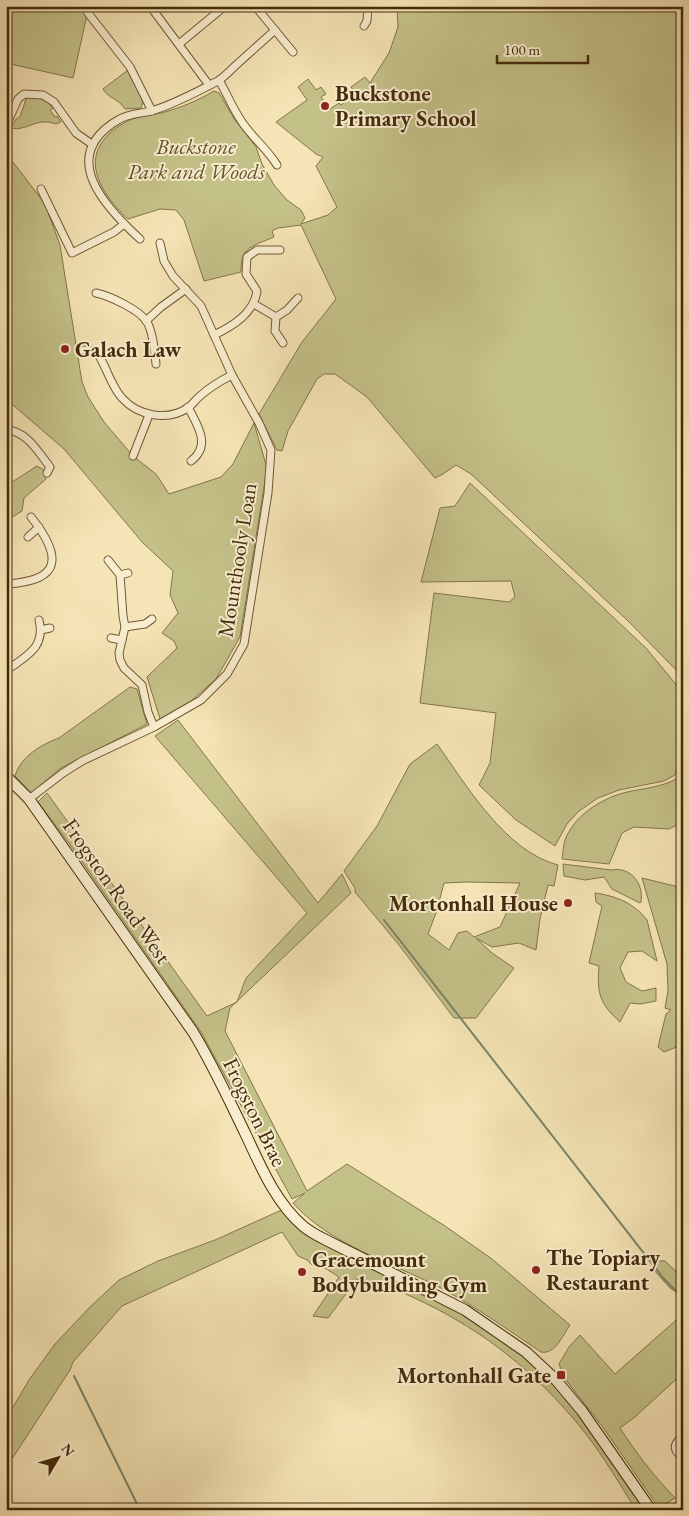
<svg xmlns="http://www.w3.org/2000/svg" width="689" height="1516" viewBox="0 0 689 1516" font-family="'EB Garamond',serif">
  <rect width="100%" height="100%" fill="#f5e4b5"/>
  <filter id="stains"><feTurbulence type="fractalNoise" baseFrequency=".004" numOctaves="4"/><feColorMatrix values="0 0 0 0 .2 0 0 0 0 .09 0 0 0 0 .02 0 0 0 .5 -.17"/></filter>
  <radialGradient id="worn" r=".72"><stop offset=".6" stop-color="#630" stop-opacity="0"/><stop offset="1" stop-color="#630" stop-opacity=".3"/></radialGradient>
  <g fill="#c4c188" stroke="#847649" fill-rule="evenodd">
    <path d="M6,6H89L73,78L6,63Z"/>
    <path d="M397,6H683V677L628,621L471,474L456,465L443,474L435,478L367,397L335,374H324L317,379L288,431L282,451L277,450L259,414L302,342L336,299L301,225L278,228L272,231L274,237C254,246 240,246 241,272L204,281L184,220L176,210L160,209L128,219C96,189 76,151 124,123C135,116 149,116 161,113C180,108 197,101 214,91L219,93L235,120L256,147L262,164L274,185L287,200L301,210L305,218L301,224L328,215L337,207L316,166L323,157L316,154L276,122L307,100L298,87L308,79L316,90L321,87L326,94L321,97L330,109L339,103L341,105L356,94L351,87L365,77L370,83L389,53L398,27Z"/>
    <path d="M128,70L143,102L141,108L125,109C118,98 109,99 103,89Z"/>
    <path d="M27,96C37,97 46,98 53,108L50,110L55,117L57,116L61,122L56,124C34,116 27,134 6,127V123L13,125L15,120L20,117Z"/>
    <path d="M6,153L45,204L60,245L82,382L88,397L104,422L133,456L156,474L169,494L221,477L233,464L254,423L267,468L240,637L216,679L191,701L160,719L147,677L177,648L174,641L162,633L178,613L170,595L173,571L142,542L64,449L6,399Z"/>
    <path d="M37,466L44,470L46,479L24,498L22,511L6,521V486Z"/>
    <path d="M470,483L646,648L683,693V760L675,775L664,781L619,790L598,798L579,811L567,824L555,846L516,820L479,785L490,763L496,713L420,703L434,593L509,602L515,597L511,581L421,582L440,508L455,506Z"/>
    <path d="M130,687L137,689L147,724L61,768L31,793L15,776C20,757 42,744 59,738Z"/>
    <path d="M178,720L318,903L342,874L351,893L230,1008L225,1031L307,1191L347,1164L445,1226L492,1259L570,1325C563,1335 555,1355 541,1352C508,1330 476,1307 441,1288C392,1263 329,1244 293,1203L305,1193L292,1199L201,1032L71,846L38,802L47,793L207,1016L237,1002L246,978L307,913L155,736Z"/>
    <path d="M437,744C467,786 505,851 558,865L554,886L548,885L540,919L536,950L519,943L492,947L476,938L492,953L514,968L476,1018H454L399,945L355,892V888L344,871L377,826L410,764ZM467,882L520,883L500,927L474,937L467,931L458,933L449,950L428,934L436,913L444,883Z"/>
    <path d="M678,778L683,783V822L669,829L634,827L622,833L609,864L562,859C563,853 563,846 565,840C574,816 599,800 623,793C642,788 661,788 678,778Z"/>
    <path d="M563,864L611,870C631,866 644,884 641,902L640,903L612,889L604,877L585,880L564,876Z"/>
    <path d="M642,878L683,888V1030L679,1046L664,1052L658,1047L666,1014L671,1010L665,1008L668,991L667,964Z"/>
    <path d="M595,893C616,896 634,903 647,920L657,961L642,951L628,952L620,968L626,982L642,991L656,988V1001L640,1004L630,1003L620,1022C599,1003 597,993 599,966L589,963L602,906L596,902Z"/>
    <path d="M286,1208L303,1226L420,1286L547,1370L651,1510H636C620,1485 604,1457 586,1434C544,1381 495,1339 435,1308C409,1295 386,1284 357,1279L328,1318L313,1316L339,1277L325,1268L312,1265L307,1260L298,1256L282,1232L122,1306L73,1362L70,1370L6,1468V1419L29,1380L55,1344L90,1307L119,1280L158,1261L215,1240Z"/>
    <path d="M655,1261H665L683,1278V1297L670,1288L652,1268Z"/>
    <path d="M683,1314V1373L635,1417L620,1428C637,1454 653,1475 675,1498L659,1508L602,1426L565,1379L559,1364L569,1347L580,1335L615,1374Z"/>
  </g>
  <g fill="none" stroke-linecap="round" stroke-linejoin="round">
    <g stroke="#798469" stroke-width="2">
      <path d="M384,920L664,1279L674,1289L683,1294"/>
      <path d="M74,1376L140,1510"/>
    </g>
    <g stroke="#705935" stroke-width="9">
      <g id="street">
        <path d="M150,6L209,85"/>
        <path d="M255,6L293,52"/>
        <path d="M88,13L130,67L152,111"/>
        <path d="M364,26L367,21L368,6"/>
        <path d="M179,44L225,6"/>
        <path d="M219,80C227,94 233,109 242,122C252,137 267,149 277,165"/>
        <path d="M9,119L18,99L24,94L43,95L54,102L76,133L93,145"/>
        <path d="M41,189L72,253L114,232L124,224"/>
        <path d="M140,239C105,207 57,156 118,120C129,113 140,114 151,111C173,105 198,91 218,81C224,77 230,71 235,66C248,54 262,42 275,30"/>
        <path d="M96,293C110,296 140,310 147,322C153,332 155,353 156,364"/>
        <path d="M254,304L276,317L287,310L298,298"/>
        <path d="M276,317L275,331L283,343"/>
        <path d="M146,321L161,307L186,289"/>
        <path d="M214,335C233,326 254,313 257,291L246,274L247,257L257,250H280"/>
        <path d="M83,350L93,351L98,354C107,368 111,386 122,398C138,416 168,422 189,407C193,404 196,399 200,396C210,387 220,381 232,375"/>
        <path d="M188,407C197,425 212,445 191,461"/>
        <path d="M6,430C26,430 39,453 50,467L47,473"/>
        <path d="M133,456L149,415"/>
        <path d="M28,537L39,527"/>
        <path d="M108,560L120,575L123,616L125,627L119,653L120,660L124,668L142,685L148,712L154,727"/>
        <path d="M120,575L128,573"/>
        <path d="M6,584C63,581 62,556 31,517"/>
        <path d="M125,627L145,624L152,619"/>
        <path d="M41,630L50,628"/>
        <path d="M111,638L122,640"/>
        <path d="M6,671C25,656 46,649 39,620"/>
        <path d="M29,799L63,773L82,761L154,727L201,700L227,674L244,644L268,493L271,450L259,423L232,375L201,306L173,276L164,261L160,243"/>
        <path d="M678,1441C672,1448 677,1453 683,1458"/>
        <path d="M674,1510L683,1503"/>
      </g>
    </g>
    <g stroke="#442b0a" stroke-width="12">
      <path id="secondary" d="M6,776L29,799L193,1032C213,1065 229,1100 246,1135C261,1167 276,1203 303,1226C310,1232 318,1236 326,1240L465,1310L526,1352L556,1380L582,1411L651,1510"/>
    </g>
    <use href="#street" stroke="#f8edcf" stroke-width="7"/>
    <use href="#secondary" stroke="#f8edcf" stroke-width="10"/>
  </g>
  <g fill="#8f2418" stroke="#f8edcf" stroke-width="2">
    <circle cx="325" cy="106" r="5"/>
    <circle cx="65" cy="349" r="5"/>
    <circle cx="568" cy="903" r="5"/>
    <circle cx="536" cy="1270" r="5"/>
    <circle cx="302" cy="1272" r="5"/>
    <rect x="556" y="1370" width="10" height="10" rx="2.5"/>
  </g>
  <g text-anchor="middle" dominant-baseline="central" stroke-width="4" stroke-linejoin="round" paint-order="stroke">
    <g font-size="22" font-weight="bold" fill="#442b0a" stroke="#f8edcf" text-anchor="start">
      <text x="335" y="93">Buckstone<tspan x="335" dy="25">Primary School</tspan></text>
      <text x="75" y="349">Galach Law</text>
      <text x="558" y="903" text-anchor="end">Mortonhall House</text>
      <text x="546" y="1257">The Topiary<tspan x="546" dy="25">Restaurant</tspan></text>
      <text x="312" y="1259">Gracemount<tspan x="312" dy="25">Bodybuilding Gym</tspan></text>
      <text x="551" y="1375" text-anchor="end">Mortonhall Gate</text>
    </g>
    <g font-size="22" font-style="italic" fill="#64502a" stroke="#f8edcf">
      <text x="196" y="146">Buckstone<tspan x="196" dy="25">Park and Woods</tspan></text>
    </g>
    <g font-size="22" fill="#442b0a" stroke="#f8edcf">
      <text transform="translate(237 560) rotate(-81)">Mounthooly Loan</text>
      <text transform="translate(117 891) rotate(55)">Frogston Road West</text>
      <text transform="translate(255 1112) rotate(64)">Frogston Brae</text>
    </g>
  </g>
  <rect width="689" height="1516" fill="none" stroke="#f5e4b5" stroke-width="25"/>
  <rect x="8" y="8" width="674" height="1501" fill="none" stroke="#442b0a" stroke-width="2.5"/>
  <rect x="12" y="12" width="664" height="1491" fill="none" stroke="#442b0a"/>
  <g transform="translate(58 1458) rotate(52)" stroke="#f8edcf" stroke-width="4" paint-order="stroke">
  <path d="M0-4L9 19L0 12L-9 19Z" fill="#442b0a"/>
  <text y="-8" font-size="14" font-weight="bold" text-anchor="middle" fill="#442b0a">N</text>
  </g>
  <path d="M497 55v8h91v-8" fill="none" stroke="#442b0a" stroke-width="2.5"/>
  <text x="504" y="55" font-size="15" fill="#442b0a" stroke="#f8edcf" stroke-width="4" paint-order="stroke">100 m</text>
  <rect width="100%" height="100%" filter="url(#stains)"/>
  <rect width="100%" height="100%" fill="url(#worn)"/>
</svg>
